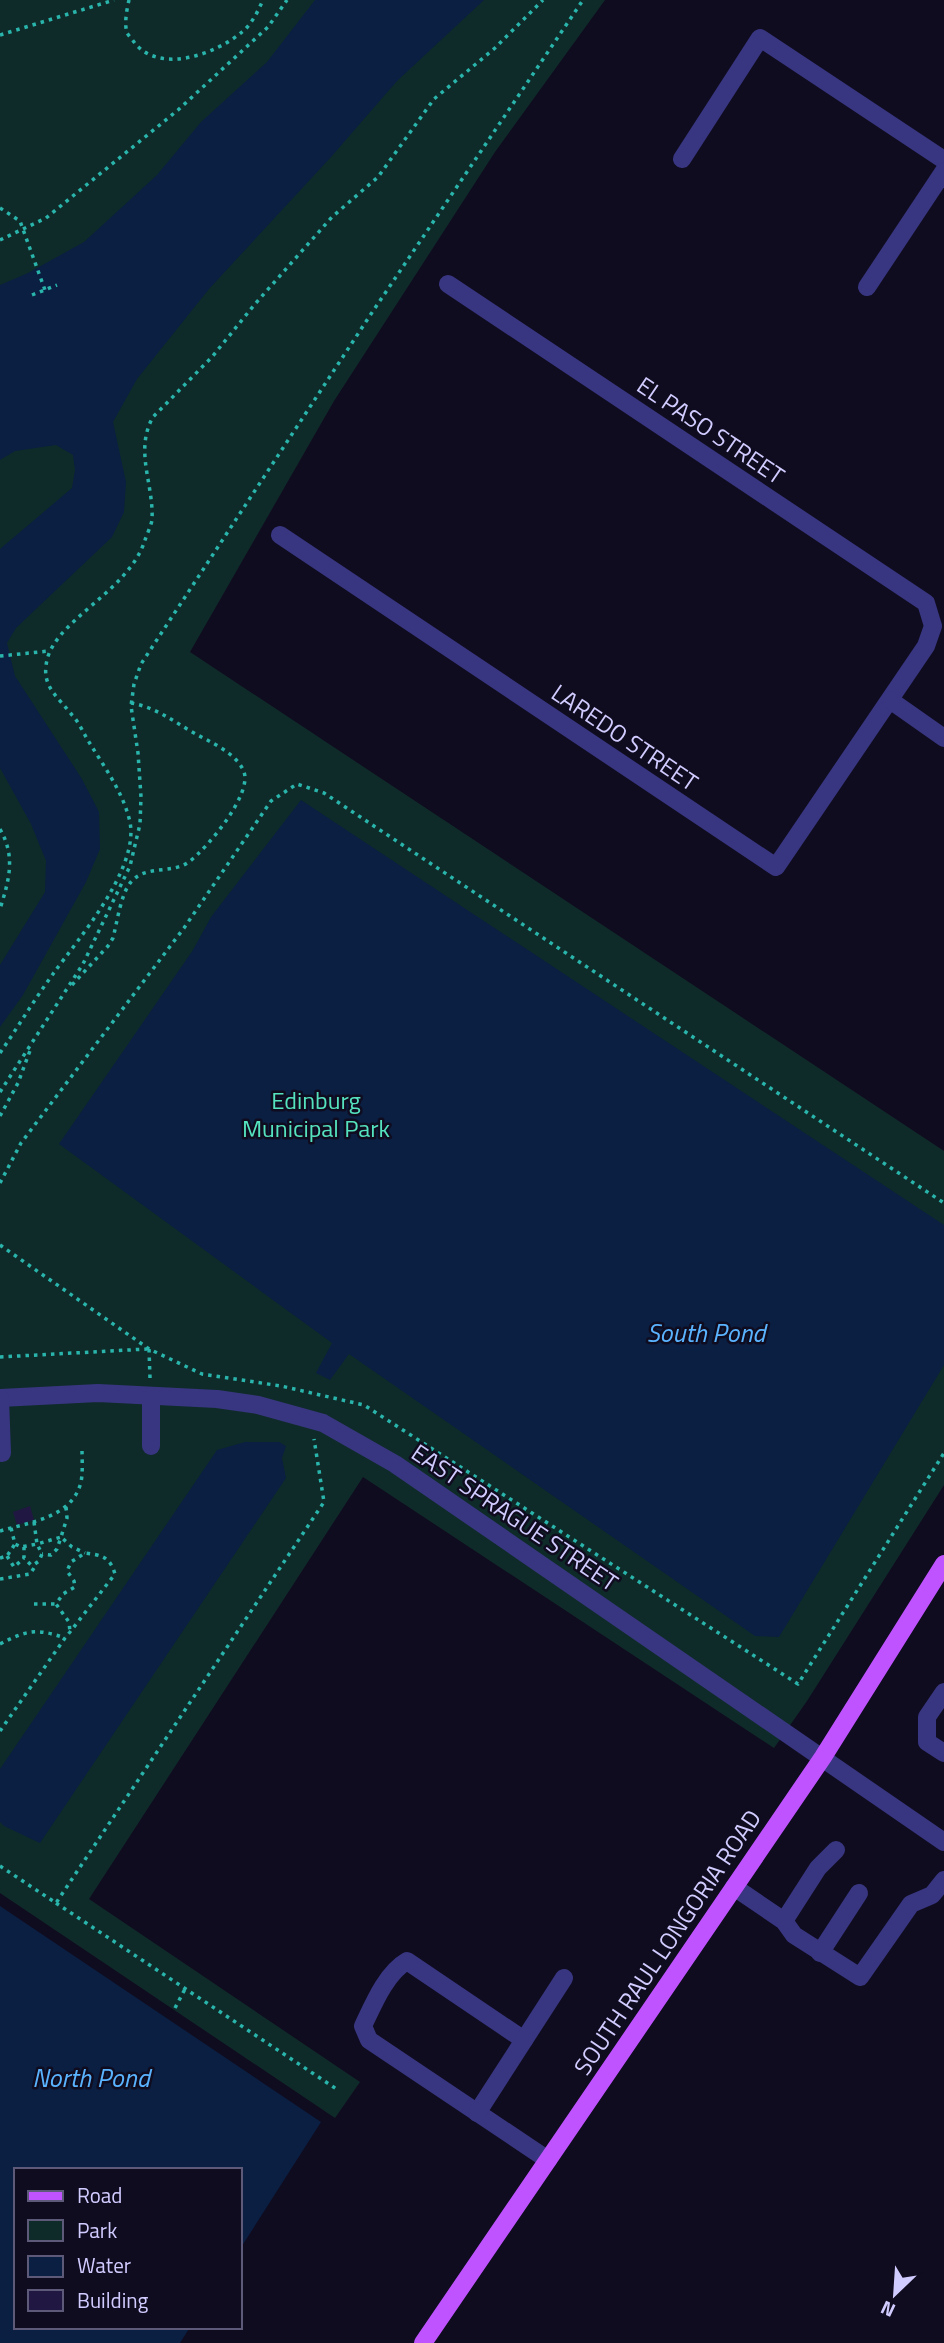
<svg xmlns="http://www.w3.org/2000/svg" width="944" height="2343" viewBox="0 0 944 2343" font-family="'Titillium Web',sans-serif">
  <rect width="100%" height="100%" fill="#100c20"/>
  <path fill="#0f2b29" d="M0,0H605L495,152L334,401L190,652L944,1151V1485L807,1701L774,1748L363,1477L89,1899L360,2082L335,2118L0,1893Z"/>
  <g fill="#0a1f42">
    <path d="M315,0H484L397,81L331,157L209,289L137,379L113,422L126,482L124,512L112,537L16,628L7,643L15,676L82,779L99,812L100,849L86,882L23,995L0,1027V965L45,892L46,861L31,824L0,768V549L72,488L75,470L73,455L56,445L15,451L0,460V285L28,273L84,242L157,175L201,122L267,62Z"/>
    <path d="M301,800L944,1225V1365L779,1637L755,1636L349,1354L330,1380L316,1373L332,1343L59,1144L193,950L211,917Z"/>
    <path d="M245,1442H279L286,1446L282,1458L286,1478L40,1843L4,1826L0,1822V1769L217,1450Z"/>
    <path d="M0,1906L321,2122L240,2249V2170H16V2327H190L180,2343H0Z"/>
  </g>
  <path fill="#201842" d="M30,1506L34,1520L17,1525L13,1512Z"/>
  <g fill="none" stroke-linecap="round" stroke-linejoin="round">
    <g stroke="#2ab5ac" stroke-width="3.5" stroke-dasharray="3.5 5" stroke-linecap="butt">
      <path d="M129,0C127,9 124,23 127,33C129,36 132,39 134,42C159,75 216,54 242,32C252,24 258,11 263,0"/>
      <path d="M0,35L114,0"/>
      <path d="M0,208L20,221L45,290"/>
      <path d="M0,240L46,218L178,110L268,27L287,0"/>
      <path d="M32,295L57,285"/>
      <path d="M0,656L49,651"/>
      <path d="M0,829C16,857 9,880 0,909"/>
      <path d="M72,985L108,946L113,938C117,923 121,893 131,882C146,864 173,875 190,861C207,848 252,795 244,772C237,753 210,742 194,733C173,721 155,707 131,703"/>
      <path d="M0,1053C18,1027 34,1000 53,974C79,938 139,869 130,822C123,791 102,764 86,737C82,730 78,721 72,715C60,699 43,688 46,666C50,621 128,594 145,540C147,534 151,526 152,520C154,484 134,451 153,417L212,357L255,304L332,217L378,177L434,99L495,48L543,0"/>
      <path d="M0,1092L83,964L130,866L140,824L141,797L138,753L131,706L134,684L141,664L371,314L583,0"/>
      <path d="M0,1116L18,1083L31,1048"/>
      <path d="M0,1183L21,1143L184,928L271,801L297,784L324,793L944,1203"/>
      <path d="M0,1245L149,1349L202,1374L281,1386L364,1405L798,1684L944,1453"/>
      <path d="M149,1349L150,1378"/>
      <path d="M0,1357L147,1349"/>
      <path d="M66,1507L67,1518L61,1537L72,1547L85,1553"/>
      <path d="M34,1522L37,1544L61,1537L57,1549L51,1555L42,1554"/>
      <path d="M11,1528L15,1544L21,1547L37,1544L42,1554L39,1561L32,1566"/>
      <path d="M0,1531C30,1522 72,1518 81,1482C83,1472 82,1460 82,1449"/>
      <path d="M7,1556L14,1567L24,1558"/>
      <path d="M0,1558L7,1556L15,1544"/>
      <path d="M0,1579L30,1574L34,1568L24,1558V1547"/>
      <path d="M34,1604H56"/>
      <path d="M0,1644C27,1630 36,1628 65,1638"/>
      <path d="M0,1731L65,1638L70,1632L115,1574C110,1557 102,1555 85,1553L71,1562L67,1571L74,1581L75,1587L63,1594L56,1604L69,1622L70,1632"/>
      <path d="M0,1866L56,1903L324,1502L314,1439"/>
      <path d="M56,1903L338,2090"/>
      <path d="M175,2008L185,1989"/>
    </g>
    <g stroke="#383681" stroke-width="18">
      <path d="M682,159L760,38L944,160"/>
      <path d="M867,287L944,171"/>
      <path d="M280,535L776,867L926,646L933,626L926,603L448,284"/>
      <path d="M890,700L944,738"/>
      <path d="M0,1398L98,1393L217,1399L258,1405L323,1423L395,1464L944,1842"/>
      <path d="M0,1398L2,1453"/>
      <path d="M151,1446V1396"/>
      <path d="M944,1692L927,1717V1742L944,1753"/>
      <path d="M734,1887L784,1921L794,1935L860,1977L911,1904L932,1895L944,1880"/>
      <path d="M784,1921L818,1868L836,1850"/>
      <path d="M820,1953L859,1893"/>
      <path d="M524,2040L407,1961C386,1973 373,2005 363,2026L369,2040L548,2160"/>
      <path d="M477,2113L564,1978"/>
    </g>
    <path stroke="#be53ff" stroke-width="18" d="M423,2343L823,1757L944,1564"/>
  </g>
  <g text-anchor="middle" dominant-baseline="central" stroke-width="5" stroke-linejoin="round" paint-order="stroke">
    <g font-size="24" fill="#d1ccff" stroke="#100c20">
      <text transform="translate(711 430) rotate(34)">EL PASO STREET</text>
      <text transform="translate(625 737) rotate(34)">LAREDO STREET</text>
      <text transform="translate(515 1517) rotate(34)">EAST SPRAGUE STREET</text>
      <text transform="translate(667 1942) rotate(-56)">SOUTH RAUL LONGORIA ROAD</text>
    </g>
    <g font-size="24" fill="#55e2be" stroke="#100c20">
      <text x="316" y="1100">Edinburg<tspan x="316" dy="28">Municipal Park</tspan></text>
    </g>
    <g font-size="26" font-style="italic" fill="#5ab3ff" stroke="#100c20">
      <text x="706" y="1332">South Pond</text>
      <text x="91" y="2077">North Pond</text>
    </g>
  </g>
  <rect x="14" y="2168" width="228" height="161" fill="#100c20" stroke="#5d5979" stroke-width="2"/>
  <rect x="28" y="2191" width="35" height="10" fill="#be53ff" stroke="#5d5979" stroke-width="2"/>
  <text x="77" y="2203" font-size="21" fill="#d1ccff">Road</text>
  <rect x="28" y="2220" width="35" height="21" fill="#0f2b29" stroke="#5d5979" stroke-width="2"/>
  <text x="77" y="2238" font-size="21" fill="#d1ccff">Park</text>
  <rect x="28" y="2256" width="35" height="21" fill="#0a1f42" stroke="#5d5979" stroke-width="2"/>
  <text x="77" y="2273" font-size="21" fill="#d1ccff">Water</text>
  <rect x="28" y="2290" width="35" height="21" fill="#201842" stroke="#5d5979" stroke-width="2"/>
  <text x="77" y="2308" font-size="21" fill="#d1ccff">Building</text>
  <g transform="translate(895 2294) rotate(205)" stroke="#100c20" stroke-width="5" paint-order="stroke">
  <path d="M0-5L12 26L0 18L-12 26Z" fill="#d1ccff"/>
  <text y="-10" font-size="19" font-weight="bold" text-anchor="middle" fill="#d1ccff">N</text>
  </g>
</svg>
